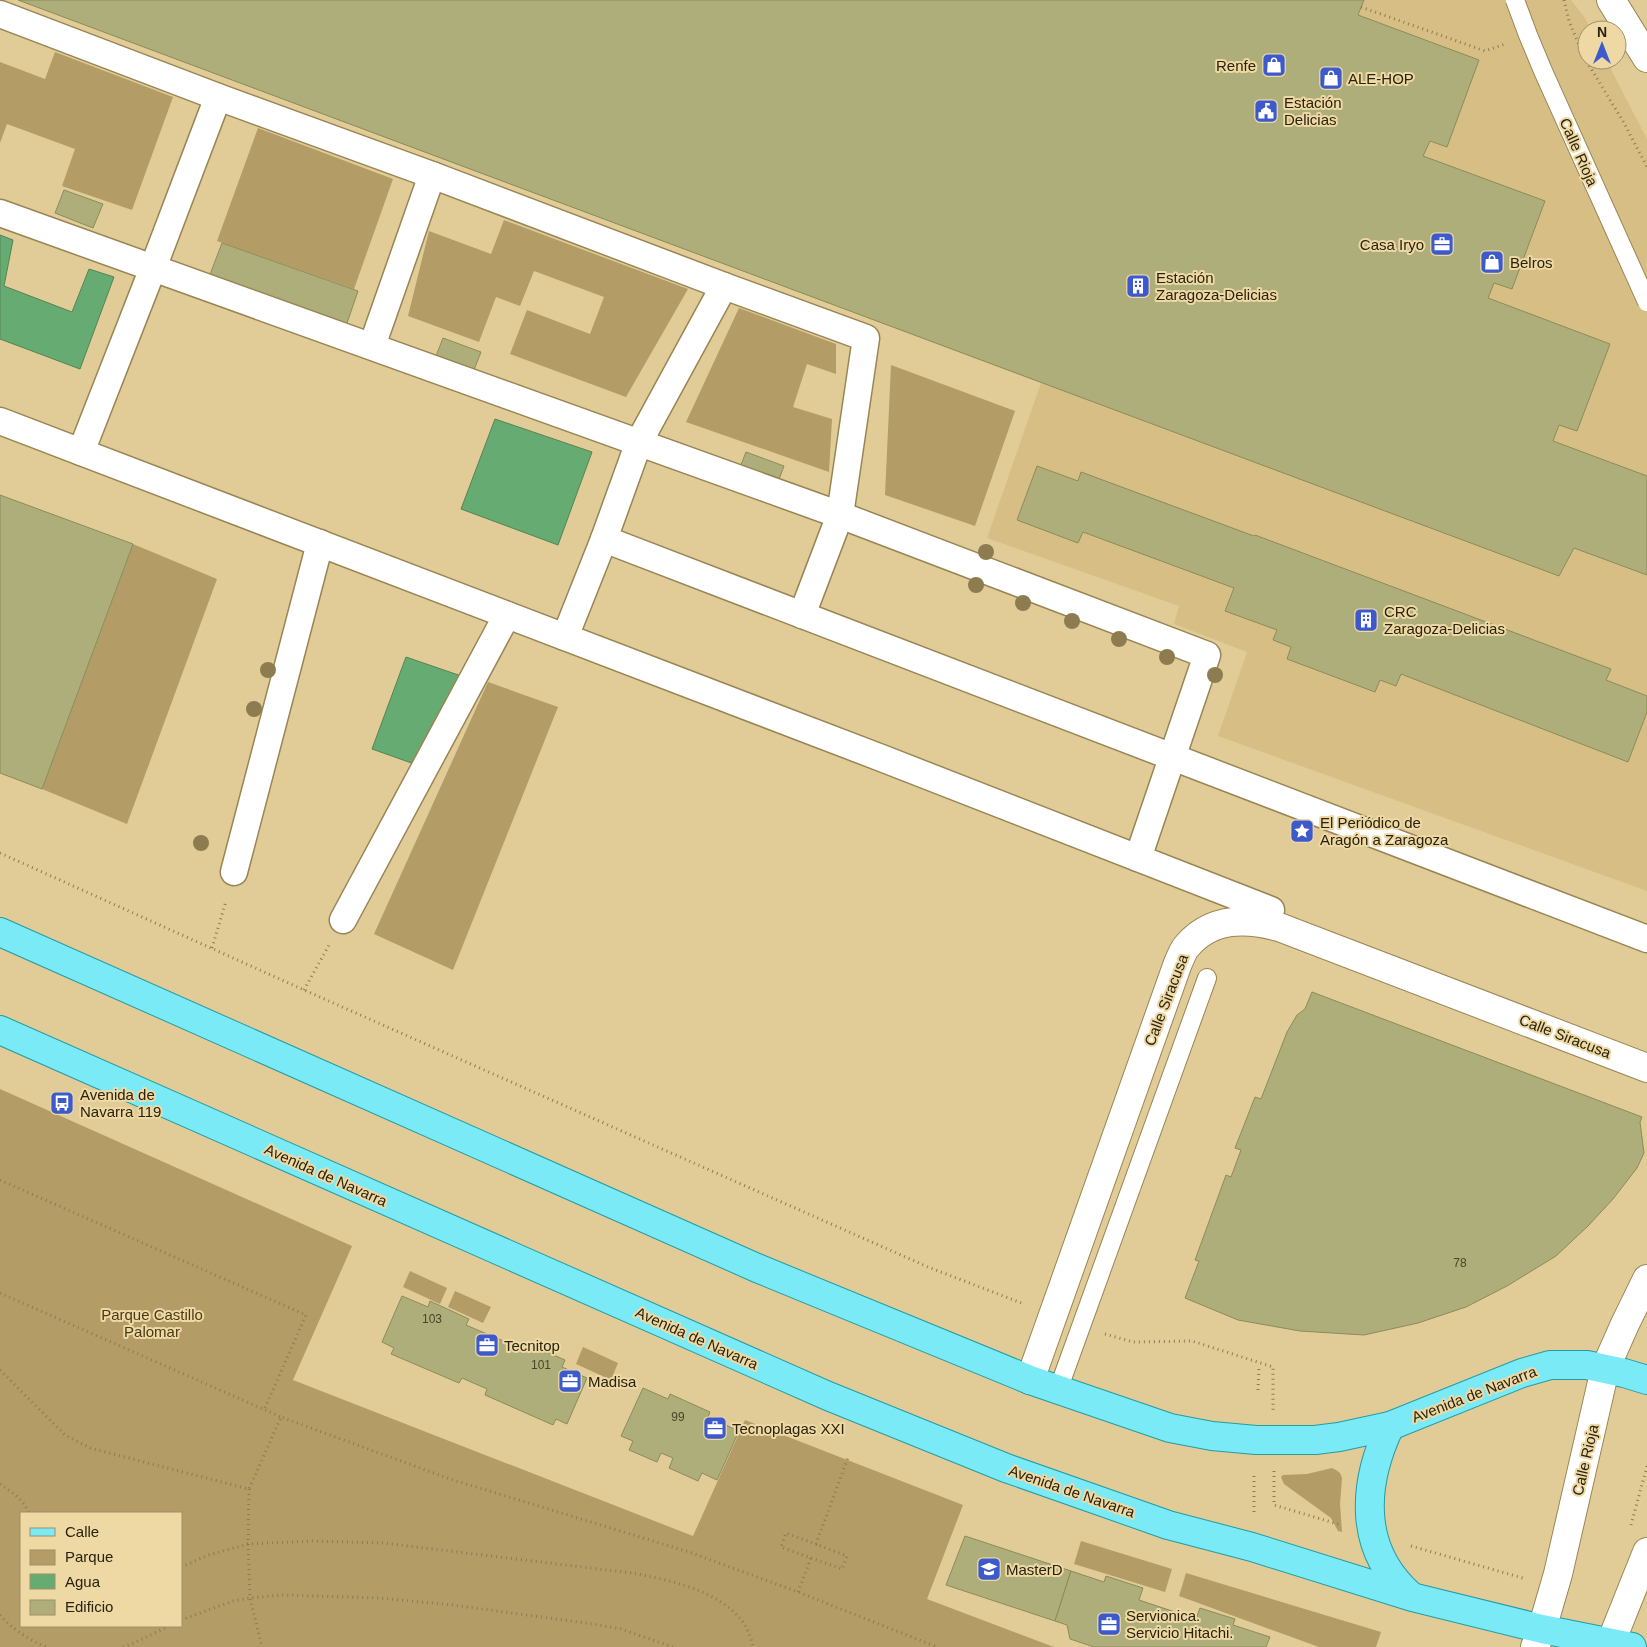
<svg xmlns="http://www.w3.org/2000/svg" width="1647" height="1647" viewBox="0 0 1647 1647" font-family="Arial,sans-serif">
  <rect width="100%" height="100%" fill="#e1cc98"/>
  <path fill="#d6be85" d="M18,0H1571L1585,18L1591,30H1587V60H1606L1647,139V891L1218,736L1247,652L1174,624L1179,606L987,538L1041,383Z"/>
  <g fill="#b39c65" fill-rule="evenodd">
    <path d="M55,52L173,97L132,210L62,186L75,149L7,124L0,143V62L45,79Z"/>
    <path d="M258,128L393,179L354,289L217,241Z"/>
    <path d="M504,220L688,289L626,397L510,354L527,310L590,334L604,297L534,271L520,306L496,297L479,342L408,316L429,231L491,254Z"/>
    <path d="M739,308L836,344V374L807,364L793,407L832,419L829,472L686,422Z"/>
    <path d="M891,365L1015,411L975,526L885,495Z"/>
    <path d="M133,544L217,579L127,824L42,789Z"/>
    <path d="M488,682L558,707L453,970L374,934Z"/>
    <path d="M0,1089L352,1246L293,1380L693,1536L745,1420L963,1505L927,1599L1054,1647H0ZM21,1513H181V1626H21Z"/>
    <path d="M410,1271L447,1288L440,1304L403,1287Z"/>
    <path d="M455,1291L491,1307L483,1323L448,1307Z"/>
    <path d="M583,1347L618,1363L611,1380L576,1364Z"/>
    <path d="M1332,1468L1336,1470L1340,1473L1342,1478L1340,1504L1342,1532L1338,1531L1331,1518L1284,1484L1281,1477L1283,1475L1307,1474Z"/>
    <path d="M1081,1541L1172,1569L1165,1592L1074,1564Z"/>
    <path d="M1186,1573L1381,1632L1376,1647H1319L1179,1596Z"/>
  </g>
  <g fill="#66ac72" stroke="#548354">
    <path d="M0,235L13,240L4,286L72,312L89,269L114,277L80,369L0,339Z"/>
    <path d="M495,419L592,452L558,545L461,509Z"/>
    <path d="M406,657L470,679L420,766L372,749Z"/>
  </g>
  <g fill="#aeae7a" stroke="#8c8c58">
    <path d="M18,0H1364L1358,15L1479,60L1447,147L1430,141L1423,156L1545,201L1512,289L1494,283L1488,298L1610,344L1577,431L1559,425L1553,441L1647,476V575L1574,548L1559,576Z"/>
    <path d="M64,190L103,204L93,228L55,213Z"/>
    <path d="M222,243L358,291L346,326L209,277Z"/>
    <path d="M443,338L481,352L472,375L434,361Z"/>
    <path d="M746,452L784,466L775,490L737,475Z"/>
    <path d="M1037,466L1078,481L1081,472L1254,536L1255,535L1611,669L1606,680L1647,696V712L1628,762L1401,674L1396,686L1380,680L1375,692L1287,659L1291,647L1273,640L1277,630L1225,611L1234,588L1083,532L1078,543L1017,520Z"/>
    <path d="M0,495L133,544L42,789L0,773Z"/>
    <path d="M1312,992L1642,1117L1640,1122L1644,1153L1637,1168L1613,1199L1588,1226L1556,1256L1507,1286L1466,1307L1418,1323L1364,1335L1300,1331L1238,1320L1185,1298L1199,1261L1195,1260L1226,1175L1231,1177L1241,1150L1235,1148L1255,1097L1261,1099L1287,1032L1297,1015L1305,1009Z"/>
    <path d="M402,1296L428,1307L430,1301L469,1319L466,1325L522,1349L524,1342L565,1360L562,1367L587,1378L567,1424L556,1419L553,1425L485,1395L487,1389L462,1378L459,1383L391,1354L394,1348L382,1342Z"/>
    <path d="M643,1388L668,1399L670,1394L710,1412L708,1417L739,1431L717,1480L702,1473L698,1481L669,1468L673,1458L661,1453L657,1462L629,1450L633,1441L621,1436Z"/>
    <path d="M965,1536L1071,1571L1055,1621L946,1585Z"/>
    <path d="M1071,1571L1104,1582L1106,1576L1143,1588L1139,1600L1196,1619L1200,1608L1235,1619L1233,1625L1270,1637L1266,1647H1094L1070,1639L1067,1625L1055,1621Z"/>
  </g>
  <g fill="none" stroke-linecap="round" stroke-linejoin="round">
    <g stroke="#998554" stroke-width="20">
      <path id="service" d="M1058,1390L1207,978"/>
    </g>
    <g stroke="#998554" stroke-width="29">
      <g id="pedestrian">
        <path d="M0,14L218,97L153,268L81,452"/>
        <path d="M218,97L432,175L372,346"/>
        <path d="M432,175L724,286L639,442L604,539L565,637"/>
        <path d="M0,213L840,515L1207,655L1138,858"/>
        <path d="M724,286L866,338L840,515L802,615"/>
        <path d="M0,421L884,759L1271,910"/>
        <path d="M604,539L1647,939"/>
        <path d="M234,872L320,543"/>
        <path d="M343,920L507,615"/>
      </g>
    </g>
    <g stroke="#998554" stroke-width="30">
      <path id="minor" d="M1030,1380L1178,963C1181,957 1183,950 1187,946C1212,917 1246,918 1279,927L1647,1068"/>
    </g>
    <g stroke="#998554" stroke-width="30">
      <g id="secondary">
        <path d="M1611,0L1647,58"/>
        <path d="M1535,1647L1542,1629L1558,1574L1605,1369L1625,1324L1647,1279"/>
        <path d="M1609,1647L1647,1552"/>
      </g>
    </g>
    <g stroke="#259ba2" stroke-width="30">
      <g id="primary">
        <path d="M0,932L757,1268L1030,1380L1170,1428L1212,1436L1256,1440H1315L1339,1437L1390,1426L1522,1373L1550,1365H1587L1624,1373L1647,1380"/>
        <path d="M0,1030L828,1396L1006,1468L1168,1525L1252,1547L1412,1597L1542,1629L1632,1647"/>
        <path d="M1390,1426C1362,1485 1358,1550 1411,1596"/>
      </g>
    </g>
    <g stroke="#8b7c56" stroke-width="3" stroke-dasharray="1 4" stroke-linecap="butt">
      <path d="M1564,0L1569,21L1584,57"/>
      <path d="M1361,7L1485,51L1505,44"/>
      <path d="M0,853L304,990L928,1267L1024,1304"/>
      <path d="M212,948L226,901"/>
      <path d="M304,990L329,945"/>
      <path d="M0,1180L306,1315L264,1410"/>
      <path d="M0,1293L281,1417"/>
      <path d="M1105,1334L1133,1342L1192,1341L1273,1367V1410"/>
      <path d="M0,1370L65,1435L90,1448L249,1489L281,1417L450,1479L689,1552L798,1592L937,1647"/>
      <path d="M1258,1390L1259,1367"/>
      <path d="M1274,1471V1505L1341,1525"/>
      <path d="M1254,1476V1515"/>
      <path d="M0,1484C12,1492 23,1499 29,1513"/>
      <path d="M249,1489L248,1544L250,1598L262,1647"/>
      <path d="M1631,1525L1647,1466"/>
      <path d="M1411,1546L1526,1579"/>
      <path d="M811,1558L842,1569L847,1556L816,1544"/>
      <path d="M181,1567L209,1555L248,1544L312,1541L383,1543L632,1573C669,1580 719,1590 743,1622C748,1629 751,1639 753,1647"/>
      <path d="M798,1592L811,1558L781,1547L786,1533L816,1544L849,1455"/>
      <path d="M0,1615C13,1630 28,1639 46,1647"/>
      <path d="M181,1620L233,1601L250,1598L282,1595L379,1598L453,1605L593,1624L621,1629L673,1647"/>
      <path d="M123,1647L134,1643L169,1626"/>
    </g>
    <use href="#service" stroke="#fff" stroke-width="18"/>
    <use href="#pedestrian" stroke="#fff" stroke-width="26"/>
    <use href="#minor" stroke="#fff" stroke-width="28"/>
    <use href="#secondary" stroke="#fff" stroke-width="28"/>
    <use href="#primary" stroke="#7beaf7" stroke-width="28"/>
    <g stroke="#998554" stroke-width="20" stroke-linecap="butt">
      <path id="service-bridge" d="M1515,0L1528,35L1543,71L1647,302"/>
    </g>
    <path stroke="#8b7c56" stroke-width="3" stroke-dasharray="1 4" stroke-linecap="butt" d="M1584,57L1624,123L1647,167"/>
    <use href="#service-bridge" stroke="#fff" stroke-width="18"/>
  </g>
  <g fill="#8c7c50">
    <circle cx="986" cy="552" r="8"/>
    <circle cx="976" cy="585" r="8"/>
    <circle cx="1023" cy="603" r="8"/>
    <circle cx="1072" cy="621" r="8"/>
    <circle cx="1119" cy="639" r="8"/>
    <circle cx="1167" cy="657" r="8"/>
    <circle cx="268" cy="670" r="8"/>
    <circle cx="1215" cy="675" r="8"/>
    <circle cx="254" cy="709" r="8"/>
    <circle cx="201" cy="843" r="8"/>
  </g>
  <defs>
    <g id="shop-square" transform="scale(1.25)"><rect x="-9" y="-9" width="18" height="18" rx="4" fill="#3d5acd" stroke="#eed9a5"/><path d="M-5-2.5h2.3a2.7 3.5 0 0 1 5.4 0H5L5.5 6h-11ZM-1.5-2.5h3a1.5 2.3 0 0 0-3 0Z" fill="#fff"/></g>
    <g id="civic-square" transform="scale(1.25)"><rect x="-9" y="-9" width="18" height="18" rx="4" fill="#3d5acd" stroke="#eed9a5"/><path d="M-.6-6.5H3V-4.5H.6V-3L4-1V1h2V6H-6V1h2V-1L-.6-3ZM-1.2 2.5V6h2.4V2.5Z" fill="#fff"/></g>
    <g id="office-square" transform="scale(1.25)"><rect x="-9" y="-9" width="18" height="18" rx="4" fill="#3d5acd" stroke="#eed9a5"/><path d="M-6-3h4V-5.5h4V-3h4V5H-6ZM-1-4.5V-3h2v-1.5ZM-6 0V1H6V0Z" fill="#fff"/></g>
    <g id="building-square" transform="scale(1.25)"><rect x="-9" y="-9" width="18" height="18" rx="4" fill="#3d5acd" stroke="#eed9a5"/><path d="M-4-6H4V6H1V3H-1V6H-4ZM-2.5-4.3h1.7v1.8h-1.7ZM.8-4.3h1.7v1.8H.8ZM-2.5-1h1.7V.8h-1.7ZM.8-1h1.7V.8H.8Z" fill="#fff"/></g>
    <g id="sight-square" transform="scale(1.25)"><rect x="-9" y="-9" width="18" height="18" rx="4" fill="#3d5acd" stroke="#eed9a5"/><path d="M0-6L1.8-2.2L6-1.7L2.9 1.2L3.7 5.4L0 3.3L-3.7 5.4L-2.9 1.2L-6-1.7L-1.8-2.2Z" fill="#fff"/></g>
    <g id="bus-square" transform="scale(1.25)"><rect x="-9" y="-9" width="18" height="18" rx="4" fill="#3d5acd" stroke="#eed9a5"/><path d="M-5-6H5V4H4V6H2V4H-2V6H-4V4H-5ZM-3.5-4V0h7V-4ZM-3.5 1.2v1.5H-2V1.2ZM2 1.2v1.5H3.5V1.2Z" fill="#fff"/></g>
    <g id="school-square" transform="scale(1.25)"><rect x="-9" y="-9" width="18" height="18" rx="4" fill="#3d5acd" stroke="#eed9a5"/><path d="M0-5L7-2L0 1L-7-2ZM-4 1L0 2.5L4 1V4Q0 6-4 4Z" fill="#fff"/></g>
  </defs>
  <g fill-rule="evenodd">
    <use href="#shop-square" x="1274" y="65"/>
    <use href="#shop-square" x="1331" y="78"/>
    <use href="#civic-square" x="1266" y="111"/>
    <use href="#office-square" x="1442" y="244"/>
    <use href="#shop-square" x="1492" y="262"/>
    <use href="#building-square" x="1138" y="286"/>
    <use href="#building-square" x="1366" y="620"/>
    <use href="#sight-square" x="1302" y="831"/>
    <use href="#bus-square" x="62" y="1103"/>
    <use href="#office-square" x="487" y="1345"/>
    <use href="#office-square" x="570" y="1381"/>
    <use href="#office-square" x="715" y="1428"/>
    <use href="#school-square" x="989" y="1569"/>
    <use href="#office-square" x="1109" y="1624"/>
  </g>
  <g text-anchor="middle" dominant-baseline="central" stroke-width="4" stroke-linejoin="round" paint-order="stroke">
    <g font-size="12" fill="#4b4528">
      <text x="1460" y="1263">78</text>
      <text x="432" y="1319">103</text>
      <text x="541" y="1365">101</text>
      <text x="678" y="1417">99</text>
    </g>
    <g font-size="15" fill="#2a220d" stroke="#eed9a5" text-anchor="start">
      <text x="1256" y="65" text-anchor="end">Renfe</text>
      <text x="1348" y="78">ALE-HOP</text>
      <text x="1284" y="102">Estación<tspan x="1284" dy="17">Delicias</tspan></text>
      <text x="1424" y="244" text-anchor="end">Casa Iryo</text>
      <text x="1510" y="262">Belros</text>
      <text x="1156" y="277">Estación<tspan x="1156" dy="17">Zaragoza-Delicias</tspan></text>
      <text x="1384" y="611">CRC<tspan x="1384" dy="17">Zaragoza-Delicias</tspan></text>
      <text x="1320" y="822">El Periódico de<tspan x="1320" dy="17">Aragón a Zaragoza</tspan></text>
      <text x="80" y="1094">Avenida de<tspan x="80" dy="17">Navarra 119</tspan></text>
      <text x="504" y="1345">Tecnitop</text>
      <text x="588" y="1381">Madisa</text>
      <text x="732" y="1428">Tecnoplagas XXI</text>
      <text x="1006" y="1569">MasterD</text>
      <text x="1126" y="1615">Servionica.<tspan x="1126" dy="17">Servicio Hitachi.</tspan></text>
    </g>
    <g font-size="15" fill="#2a220d" stroke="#eed9a5">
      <text transform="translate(1579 152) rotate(66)">Calle Rioja</text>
      <text transform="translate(1166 1000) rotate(-69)">Calle Siracusa</text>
      <text transform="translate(1565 1036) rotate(21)">Calle Siracusa</text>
      <text transform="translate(326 1175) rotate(24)">Avenida de Navarra</text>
      <text transform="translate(697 1338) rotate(24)">Avenida de Navarra</text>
      <text transform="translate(1474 1394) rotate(-21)">Avenida de Navarra</text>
      <text transform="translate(1585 1460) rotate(-77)">Calle Rioja</text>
      <text transform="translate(1072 1491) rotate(19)">Avenida de Navarra</text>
    </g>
    <g font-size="15" fill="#473a15" stroke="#eed9a5">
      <text x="152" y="1314">Parque Castillo<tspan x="152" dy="17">Palomar</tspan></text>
    </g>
  </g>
  <rect x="20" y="1512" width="162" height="115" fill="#eed9a5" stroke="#a09068"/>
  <rect x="30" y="1528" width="25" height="8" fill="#7beaf7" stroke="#a09068"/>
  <text x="65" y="1537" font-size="15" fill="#2a220d">Calle</text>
  <rect x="30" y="1550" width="25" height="15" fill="#b39c65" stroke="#a09068"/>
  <text x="65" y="1562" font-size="15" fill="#2a220d">Parque</text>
  <rect x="30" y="1574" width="25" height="15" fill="#66ac72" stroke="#a09068"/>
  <text x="65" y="1587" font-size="15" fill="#2a220d">Agua</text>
  <rect x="30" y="1600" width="25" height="15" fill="#aeae7a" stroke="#a09068"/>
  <text x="65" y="1612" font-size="15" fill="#2a220d">Edificio</text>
  <g transform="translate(1602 45)"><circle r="24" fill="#eed9a5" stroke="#a09068"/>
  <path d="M0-4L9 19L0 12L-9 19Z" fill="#3d5acd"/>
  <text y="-8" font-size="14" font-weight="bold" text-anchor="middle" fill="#2a220d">N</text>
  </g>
</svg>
